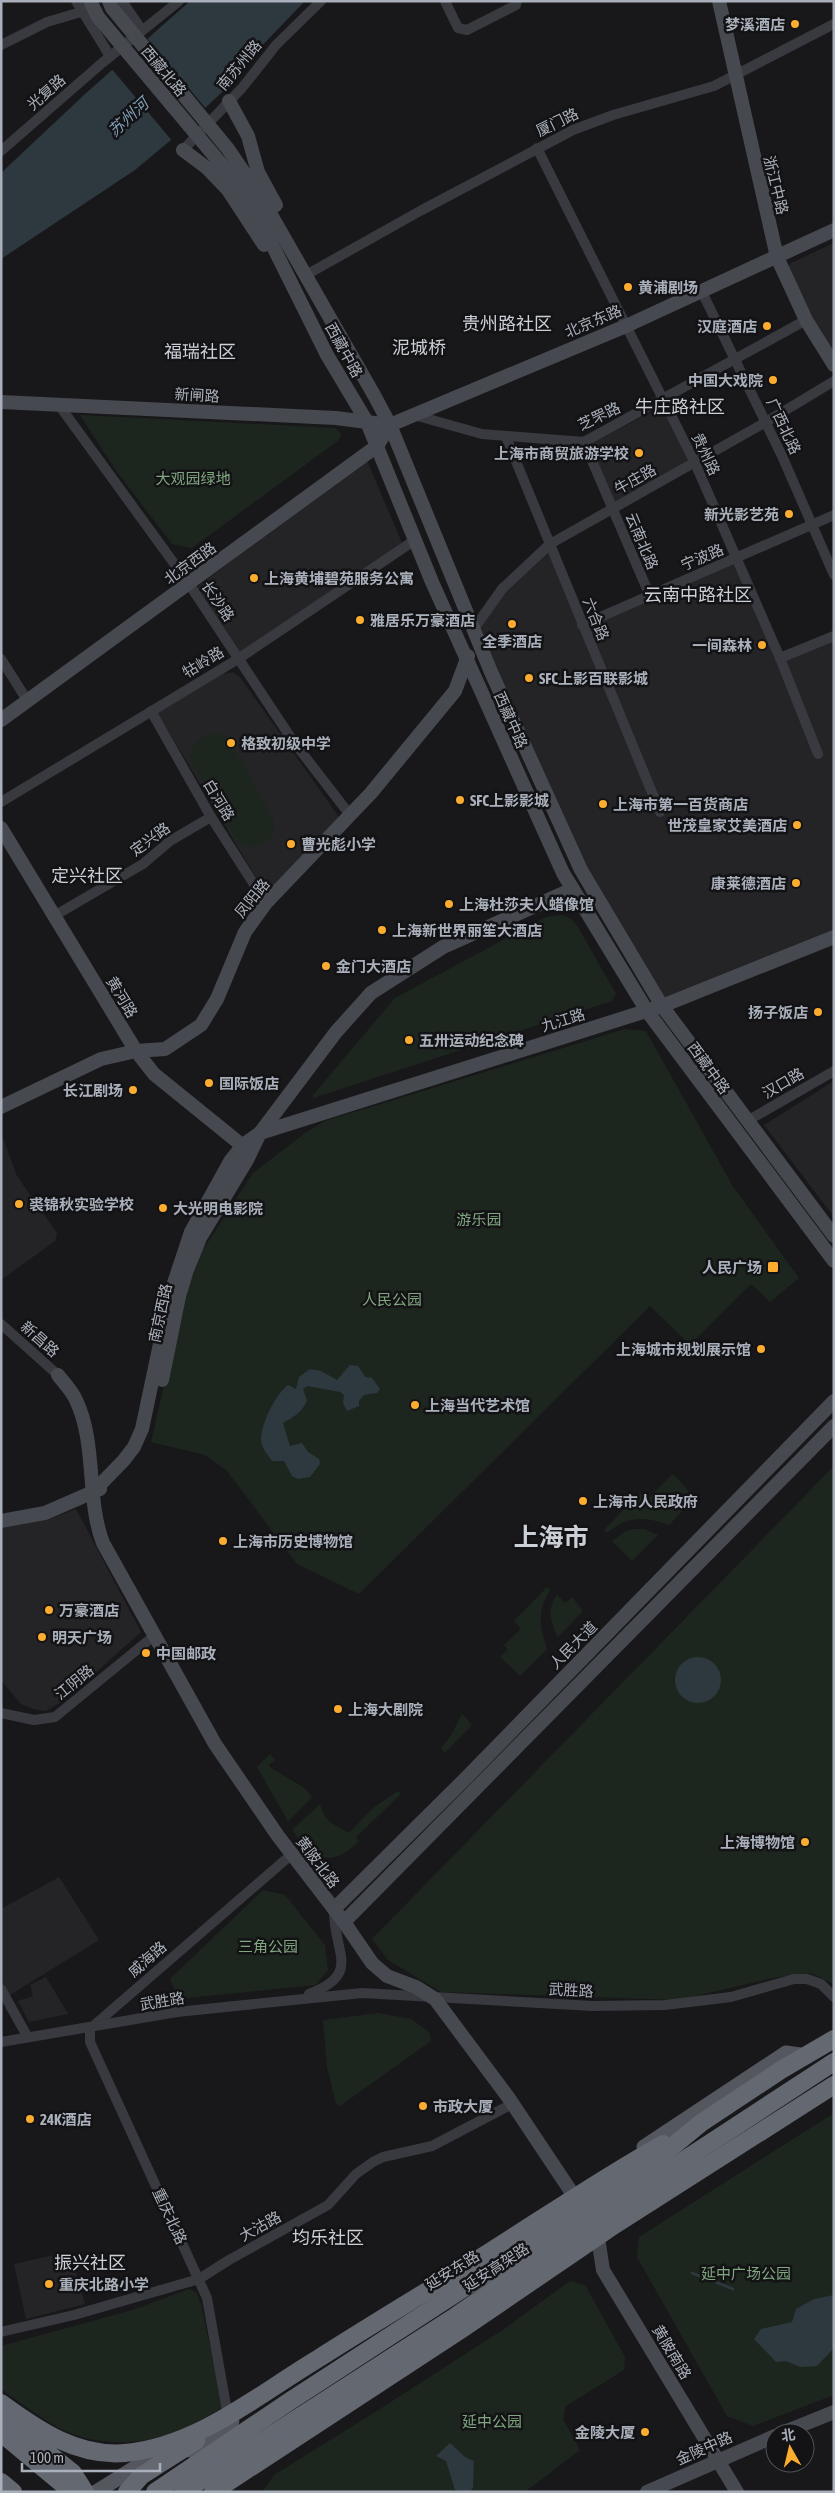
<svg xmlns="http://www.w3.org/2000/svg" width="835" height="2493" viewBox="0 0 835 2493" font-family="'Asap Condensed','Noto Sans SC',sans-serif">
  <rect width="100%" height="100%" fill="#18181a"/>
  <g fill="#242427">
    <path d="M834,243V357L825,344L788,267L791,263Z"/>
    <path d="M661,407L689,461L615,502L589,445Z"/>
    <path d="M366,458L402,543L238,657L196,588Z"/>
    <path d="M548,545L582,624L737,558L780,657L834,636V937L662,1006L581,870L473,630L502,589Z"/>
    <path d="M233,672L240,677L339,817L266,894L157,712L222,674Z"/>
    <path d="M834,1081V1217L764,1125Z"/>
    <path d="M1,1133L17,1176L57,1233L55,1241L1,1280Z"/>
    <path d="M76,1509L141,1632L66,1699L46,1711L33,1709L21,1704L1,1680V1528L47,1520Z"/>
    <path d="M59,1877L99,1940L10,1995L1,1981V1909Z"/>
    <path d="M46,1977L68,2014L29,2022L18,2001L33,1996L30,1985Z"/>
    <path d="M63,2253L65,2260L72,2259L85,2304L26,2319L14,2264Z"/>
  </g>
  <g fill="#1d261e">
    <path d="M80,415L335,428L341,434L339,440L192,548L172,544L117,472Z"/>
    <path d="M217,734L228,738L273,818C280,841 251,857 235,839L190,759C192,744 201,734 217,734Z"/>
    <path d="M561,915L571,919L578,927L616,994L612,1001L313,1098V1095L395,998L546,917Z"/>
    <path d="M625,1029L646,1031L732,1185L799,1278L770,1302L751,1284L690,1345L650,1306L359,1594L297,1564L227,1471L205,1455L151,1442L184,1299L202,1251L253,1173L305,1133L325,1121Z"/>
    <path d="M834,1466V1984L811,1973L773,1978L678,2000L441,1992L388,1960L372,1939Z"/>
    <path d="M673,1474L695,1498L669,1525C644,1516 627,1516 607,1533L604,1530L640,1493L648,1499Z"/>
    <path d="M635,1529H644L658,1535L632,1561L612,1541L626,1531Z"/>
    <path d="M547,1587L551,1590C536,1608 540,1629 547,1649L520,1676L500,1657L508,1649L504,1645L521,1629L514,1621Z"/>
    <path d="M557,1595L565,1603L572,1597L583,1611L558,1637C551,1623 546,1609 557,1595Z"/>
    <path d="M462,1714L472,1725L445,1753L441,1748L450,1737Z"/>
    <path d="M270,1754L275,1760L269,1765L271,1768L303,1787L312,1797L288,1821L257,1767Z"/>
    <path d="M398,1791L401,1794L356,1837L359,1841C333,1867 313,1862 294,1832L293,1829L320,1804C327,1825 332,1822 349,1833L373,1808Z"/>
    <path d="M263,1890L285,1895L325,1945L328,1970L316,1985L178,1999L170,1979Z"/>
    <path d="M378,2013L411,2019L429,2032L431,2041L340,2106L336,2104L327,2067L323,2020Z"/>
    <path d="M834,2113V2395L753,2426L727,2416L637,2257L639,2237Z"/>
    <path d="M570,2281L585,2285L625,2357L624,2370L566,2406L563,2419L580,2450L525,2492H262L274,2475L380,2409L504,2329Z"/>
    <path d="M189,2289L197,2293L201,2304L223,2407C204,2418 185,2430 164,2436C133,2446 88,2444 59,2428C39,2417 20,2402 1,2389V2346L136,2309Z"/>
  </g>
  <g fill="#2d383f">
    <path d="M190,1H305L253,55L234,81L171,140L135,170L1,259V173L85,94Z"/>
    <path d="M350,1365L358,1366L365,1377L372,1378L380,1389L377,1393L364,1395L359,1401V1406L347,1411L343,1403L344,1395L340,1392L307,1386L303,1389L307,1401C301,1413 294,1417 283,1423L290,1446L302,1443L308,1452L319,1459L320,1464L310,1477L298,1479L292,1476L284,1461H272C267,1454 261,1447 261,1439C262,1422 275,1395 288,1385L296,1389L299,1377L310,1369L321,1371L337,1380Z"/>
    <circle cx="698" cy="1680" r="23"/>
    <path d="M834,2295V2348L817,2366L800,2367L786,2361L776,2362L754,2339L761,2329L792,2322L796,2309L814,2299Z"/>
    <path d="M450,2443L465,2457L474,2461L473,2488L469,2492L455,2490L446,2461L436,2456Z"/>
  </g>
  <path fill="#18181a" d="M146,37L207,110L173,142L111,68Z"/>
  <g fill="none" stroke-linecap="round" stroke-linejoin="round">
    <path stroke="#2d383f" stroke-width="2.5" d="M692,2273L733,2289"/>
    <g stroke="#393a40" stroke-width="10">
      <path d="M76,1L110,56"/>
      <path d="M122,1L142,30"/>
      <path d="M445,1L458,28L467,30L516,5L517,1"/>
      <path d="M1,45L47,22L81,12"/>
      <path d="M537,148L695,463L780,658L818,754"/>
      <path d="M183,150L242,88L276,45L321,1"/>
      <path d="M1,151L102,63L179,1"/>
      <path d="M306,275L420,211L573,130L613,115L714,86L834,24"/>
      <path d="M702,292L782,456L834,575"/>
      <path d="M59,405L189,584L293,741L350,815"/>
      <path d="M414,415L482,434L584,442L806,320"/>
      <path d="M506,437L660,812"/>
      <path d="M584,442L650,596"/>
      <path d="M582,625L834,515"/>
      <path d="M473,630L502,589L550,544L766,422L834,381"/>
      <path d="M780,658L834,636"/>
      <path d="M1,659L27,700"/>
      <path d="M151,711L211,817L266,903"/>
      <path d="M1,802L238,659L415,540"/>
      <path d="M54,916L143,864L170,841L211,817"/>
      <path d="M747,1121L834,1071"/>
      <path d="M1,1324L58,1375"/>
      <path d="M1,1713L34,1720L55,1717L155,1635"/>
      <path d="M1,1989L27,2036"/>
      <path d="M309,1994C363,1973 333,1953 334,1909"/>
      <path d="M90,2028V2042L207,2298L227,2411"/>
      <path d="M91,2028L292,1854"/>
      <path d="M1,2042L177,2012L362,1993L593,2006L665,2005L731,1997L794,1979H807L821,1984L834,1997"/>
      <path d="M1,2332L74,2315L199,2279L229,2260L328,2205L356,2174L373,2162L383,2157L432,2146L512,2104"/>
    </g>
    <g stroke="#474950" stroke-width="14">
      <path d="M90,1L98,17L248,196L327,355L367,422L432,582L563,873L647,1011L834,1261"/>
      <path d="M109,1L112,8L228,149L262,199L374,395L390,425L491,672L581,870L662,1006L834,1236"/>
      <path d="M719,1L777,257L806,320L834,365"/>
      <path d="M229,101L248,136L258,172L276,205"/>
      <path d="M183,150L207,168L228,190L264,245"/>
      <path d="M1,402L336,418L390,425L626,326L834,230"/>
      <path d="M1,720L377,446L390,425"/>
      <path d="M1,828L136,1051L154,1074L249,1151"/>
      <path d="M1,1107L101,1059L136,1051L165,1049L201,1025L217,999L245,932L266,903L371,793L455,691L468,656"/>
      <path d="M58,1375C64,1383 72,1391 76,1400C97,1444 86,1499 103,1543L215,1744L278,1836L344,1922L372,1963L387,1976L416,1987L435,1999L508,2097L580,2205"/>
      <path d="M162,1380L179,1296L187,1270L200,1238L247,1160L260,1133L336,1032L371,993L443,947L573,889"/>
      <path d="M94,1491L124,1460L134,1447L142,1429L171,1292L191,1232L231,1160L243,1145L260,1133L662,1006L834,937"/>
      <path d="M1,1521L45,1513L100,1489"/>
      <path d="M334,1909L467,1777L834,1401"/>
      <path d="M344,1922L834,1426"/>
      <path d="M594,2230L598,2238L603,2270L737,2492"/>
      <path d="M782,2433L834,2412"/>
      <path d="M647,2492L775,2436"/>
    </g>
    <g stroke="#55575f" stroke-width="15">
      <path d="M644,2147L786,2053L807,2056"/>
      <path d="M189,2450L232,2421"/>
      <path d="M96,2492L168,2447"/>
    </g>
    <g stroke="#646871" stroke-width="18">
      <path d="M1,2403C38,2430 77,2457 125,2453C196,2447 258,2395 316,2360C374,2323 433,2288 491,2251C548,2215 604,2177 663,2144"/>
      <path d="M7,2420L73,2473L85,2492"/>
      <path d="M1,2433L72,2492"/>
      <path d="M1,2482L13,2492"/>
      <path d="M127,2492L141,2476L196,2441"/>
      <path d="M155,2492L290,2401L638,2175L701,2123L781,2070L834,2039"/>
      <path d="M183,2492L456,2316L646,2185L834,2062"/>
      <path d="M213,2492L462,2329L610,2228L834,2085"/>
    </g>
  </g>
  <g fill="#fcac2e" stroke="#131315" stroke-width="2">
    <circle cx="795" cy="24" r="5"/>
    <circle cx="628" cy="287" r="5"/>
    <circle cx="767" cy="326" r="5"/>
    <circle cx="773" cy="380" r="5"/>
    <circle cx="639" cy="453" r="5"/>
    <circle cx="789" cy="514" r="5"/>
    <circle cx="254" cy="578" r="5"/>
    <circle cx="360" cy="620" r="5"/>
    <circle cx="512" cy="624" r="5"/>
    <circle cx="762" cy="645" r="5"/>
    <circle cx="529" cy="678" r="5"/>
    <circle cx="231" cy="743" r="5"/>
    <circle cx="460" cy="800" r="5"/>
    <circle cx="603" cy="804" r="5"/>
    <circle cx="797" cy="825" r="5"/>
    <circle cx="291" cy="844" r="5"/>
    <circle cx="796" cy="883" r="5"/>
    <circle cx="449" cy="904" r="5"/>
    <circle cx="382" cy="930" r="5"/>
    <circle cx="326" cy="966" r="5"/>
    <circle cx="818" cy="1012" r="5"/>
    <circle cx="409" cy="1040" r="5"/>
    <circle cx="209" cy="1083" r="5"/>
    <circle cx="133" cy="1090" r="5"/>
    <circle cx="19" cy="1204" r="5"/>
    <circle cx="163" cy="1208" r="5"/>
    <rect x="767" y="1261" width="12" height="12" rx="2.5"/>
    <circle cx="761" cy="1349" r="5"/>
    <circle cx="415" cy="1405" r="5"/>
    <circle cx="583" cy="1501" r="5"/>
    <circle cx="223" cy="1541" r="5"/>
    <circle cx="49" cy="1610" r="5"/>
    <circle cx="42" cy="1637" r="5"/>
    <circle cx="146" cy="1653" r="5"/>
    <circle cx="338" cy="1709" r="5"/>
    <circle cx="805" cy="1842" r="5"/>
    <circle cx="423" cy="2106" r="5"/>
    <circle cx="30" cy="2119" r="5"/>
    <circle cx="49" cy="2284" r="5"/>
    <circle cx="645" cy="2432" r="5"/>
  </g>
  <g text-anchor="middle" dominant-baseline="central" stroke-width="5" stroke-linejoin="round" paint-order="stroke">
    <g font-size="15" font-weight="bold" fill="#aab0bb" stroke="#131315" text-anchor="start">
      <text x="785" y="24" text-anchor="end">梦溪酒店</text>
      <text x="638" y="287">黄浦剧场</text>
      <text x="757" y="326" text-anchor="end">汉庭酒店</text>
      <text x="763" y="380" text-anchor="end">中国大戏院</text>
      <text x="629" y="453" text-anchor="end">上海市商贸旅游学校</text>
      <text x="779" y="514" text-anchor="end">新光影艺苑</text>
      <text x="264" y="578">上海黄埔碧苑服务公寓</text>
      <text x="370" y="620">雅居乐万豪酒店</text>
      <text x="512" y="641" text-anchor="middle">全季酒店</text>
      <text x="752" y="645" text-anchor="end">一间森林</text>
      <text x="539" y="678">SFC上影百联影城</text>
      <text x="241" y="743">格致初级中学</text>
      <text x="470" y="800">SFC上影影城</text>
      <text x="613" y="804">上海市第一百货商店</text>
      <text x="787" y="825" text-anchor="end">世茂皇家艾美酒店</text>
      <text x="301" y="844">曹光彪小学</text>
      <text x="786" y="883" text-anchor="end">康莱德酒店</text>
      <text x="459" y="904">上海杜莎夫人蜡像馆</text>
      <text x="392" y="930">上海新世界丽笙大酒店</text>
      <text x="336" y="966">金门大酒店</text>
      <text x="808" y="1012" text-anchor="end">扬子饭店</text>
      <text x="419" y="1040">五卅运动纪念碑</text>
      <text x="219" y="1083">国际饭店</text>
      <text x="123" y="1090" text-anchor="end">长江剧场</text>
      <text x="29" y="1204">裘锦秋实验学校</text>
      <text x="173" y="1208">大光明电影院</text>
      <text x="762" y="1267" text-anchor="end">人民广场</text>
      <text x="751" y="1349" text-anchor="end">上海城市规划展示馆</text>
      <text x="425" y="1405">上海当代艺术馆</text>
      <text x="593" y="1501">上海市人民政府</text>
      <text x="233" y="1541">上海市历史博物馆</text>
      <text x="59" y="1610">万豪酒店</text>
      <text x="52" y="1637">明天广场</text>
      <text x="156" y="1653">中国邮政</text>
      <text x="348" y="1709">上海大剧院</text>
      <text x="795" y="1842" text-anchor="end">上海博物馆</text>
      <text x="433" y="2106">市政大厦</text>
      <text x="40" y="2119">24K酒店</text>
      <text x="59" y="2284">重庆北路小学</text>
      <text x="635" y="2432" text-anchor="end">金陵大厦</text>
    </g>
    <g font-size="15" fill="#aab0bb" stroke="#131315">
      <text transform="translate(239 65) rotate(-50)">南苏州路</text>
      <text transform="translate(164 71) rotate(50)">西藏北路</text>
      <text transform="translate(46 92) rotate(-41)">光复路</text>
      <text transform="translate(557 122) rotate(-26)">厦门路</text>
      <text transform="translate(776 185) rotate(76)">浙江中路</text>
      <text transform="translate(593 321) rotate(-23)">北京东路</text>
      <text transform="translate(344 350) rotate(61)">西藏中路</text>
      <text transform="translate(197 395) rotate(3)">新闸路</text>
      <text transform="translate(599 416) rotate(-26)">芝罘路</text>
      <text transform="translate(784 426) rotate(65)">广西北路</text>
      <text transform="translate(706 454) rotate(65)">贵州路</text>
      <text transform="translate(635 479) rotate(-29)">牛庄路</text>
      <text transform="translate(642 541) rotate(67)">云南北路</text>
      <text transform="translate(702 557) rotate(-23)">宁波路</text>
      <text transform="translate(190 563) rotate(-36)">北京西路</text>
      <text transform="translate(218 601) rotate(56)">长沙路</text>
      <text transform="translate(596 619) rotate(68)">六合路</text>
      <text transform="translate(203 662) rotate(-31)">牯岭路</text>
      <text transform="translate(511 720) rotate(66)">西藏中路</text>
      <text transform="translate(219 800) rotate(59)">白河路</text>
      <text transform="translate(150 839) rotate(-36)">定兴路</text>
      <text transform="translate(252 898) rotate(-51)">凤阳路</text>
      <text transform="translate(122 997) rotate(59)">黄河路</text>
      <text transform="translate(563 1020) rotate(-17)">九江路</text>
      <text transform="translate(709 1068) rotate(54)">西藏中路</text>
      <text transform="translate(783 1083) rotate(-30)">汉口路</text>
      <text transform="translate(160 1313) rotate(-78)">南京西路</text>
      <text transform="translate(40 1339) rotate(42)">新昌路</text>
      <text transform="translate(573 1645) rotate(-45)">人民大道</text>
      <text transform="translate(74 1682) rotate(-39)">江阴路</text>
      <text transform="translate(318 1862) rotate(53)">黄陂北路</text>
      <text transform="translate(147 1959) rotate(-41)">威海路</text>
      <text transform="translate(571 1990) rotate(3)">武胜路</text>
      <text transform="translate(162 2001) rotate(-9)">武胜路</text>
      <text transform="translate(170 2216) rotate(65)">重庆北路</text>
      <text transform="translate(260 2226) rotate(-29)">大沽路</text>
      <text transform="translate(496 2267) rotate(-33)">延安高架路</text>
      <text transform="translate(452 2270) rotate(-32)">延安东路</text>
      <text transform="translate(672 2352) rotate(59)">黄陂南路</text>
      <text transform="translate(704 2448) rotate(-24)">金陵中路</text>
    </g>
    <g font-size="15" fill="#80a780" stroke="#131315">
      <text x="193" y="478">大观园绿地</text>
      <text x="479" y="1219">游乐园</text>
      <text x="392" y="1299">人民公园</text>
      <text x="268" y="1946">三角公园</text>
      <text x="746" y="2273">延中广场公园</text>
      <text x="492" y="2421">延中公园</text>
    </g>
    <g font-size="16" font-style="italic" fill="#7fa0b7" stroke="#131315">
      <text transform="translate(128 117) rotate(-43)">苏州河</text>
    </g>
    <g font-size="18" fill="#cbcfd6" stroke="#131315">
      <text x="507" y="323">贵州路社区</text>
      <text x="419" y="347">泥城桥</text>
      <text x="200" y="351">福瑞社区</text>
      <text x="680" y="406">牛庄路社区</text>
      <text x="698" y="594">云南中路社区</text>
      <text x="87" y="875">定兴社区</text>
      <text x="328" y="2237">均乐社区</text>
      <text x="90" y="2262">振兴社区</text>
    </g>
    <g font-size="25" font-weight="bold" fill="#cbcfd6" stroke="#131315">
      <text x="551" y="1537">上海市</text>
    </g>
  </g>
  <rect width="835" height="2493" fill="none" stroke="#aab0bb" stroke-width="5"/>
  <g transform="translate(790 2448) rotate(352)"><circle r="24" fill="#131315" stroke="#4f5257"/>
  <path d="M0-4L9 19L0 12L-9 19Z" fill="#fcac2e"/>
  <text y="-8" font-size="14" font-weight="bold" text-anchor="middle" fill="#aab0bb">北</text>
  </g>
  <path d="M22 2463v8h138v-8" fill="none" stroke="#aab0bb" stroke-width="2.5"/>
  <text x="30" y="2463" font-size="15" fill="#aab0bb" stroke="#131315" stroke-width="4" paint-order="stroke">100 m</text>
</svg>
